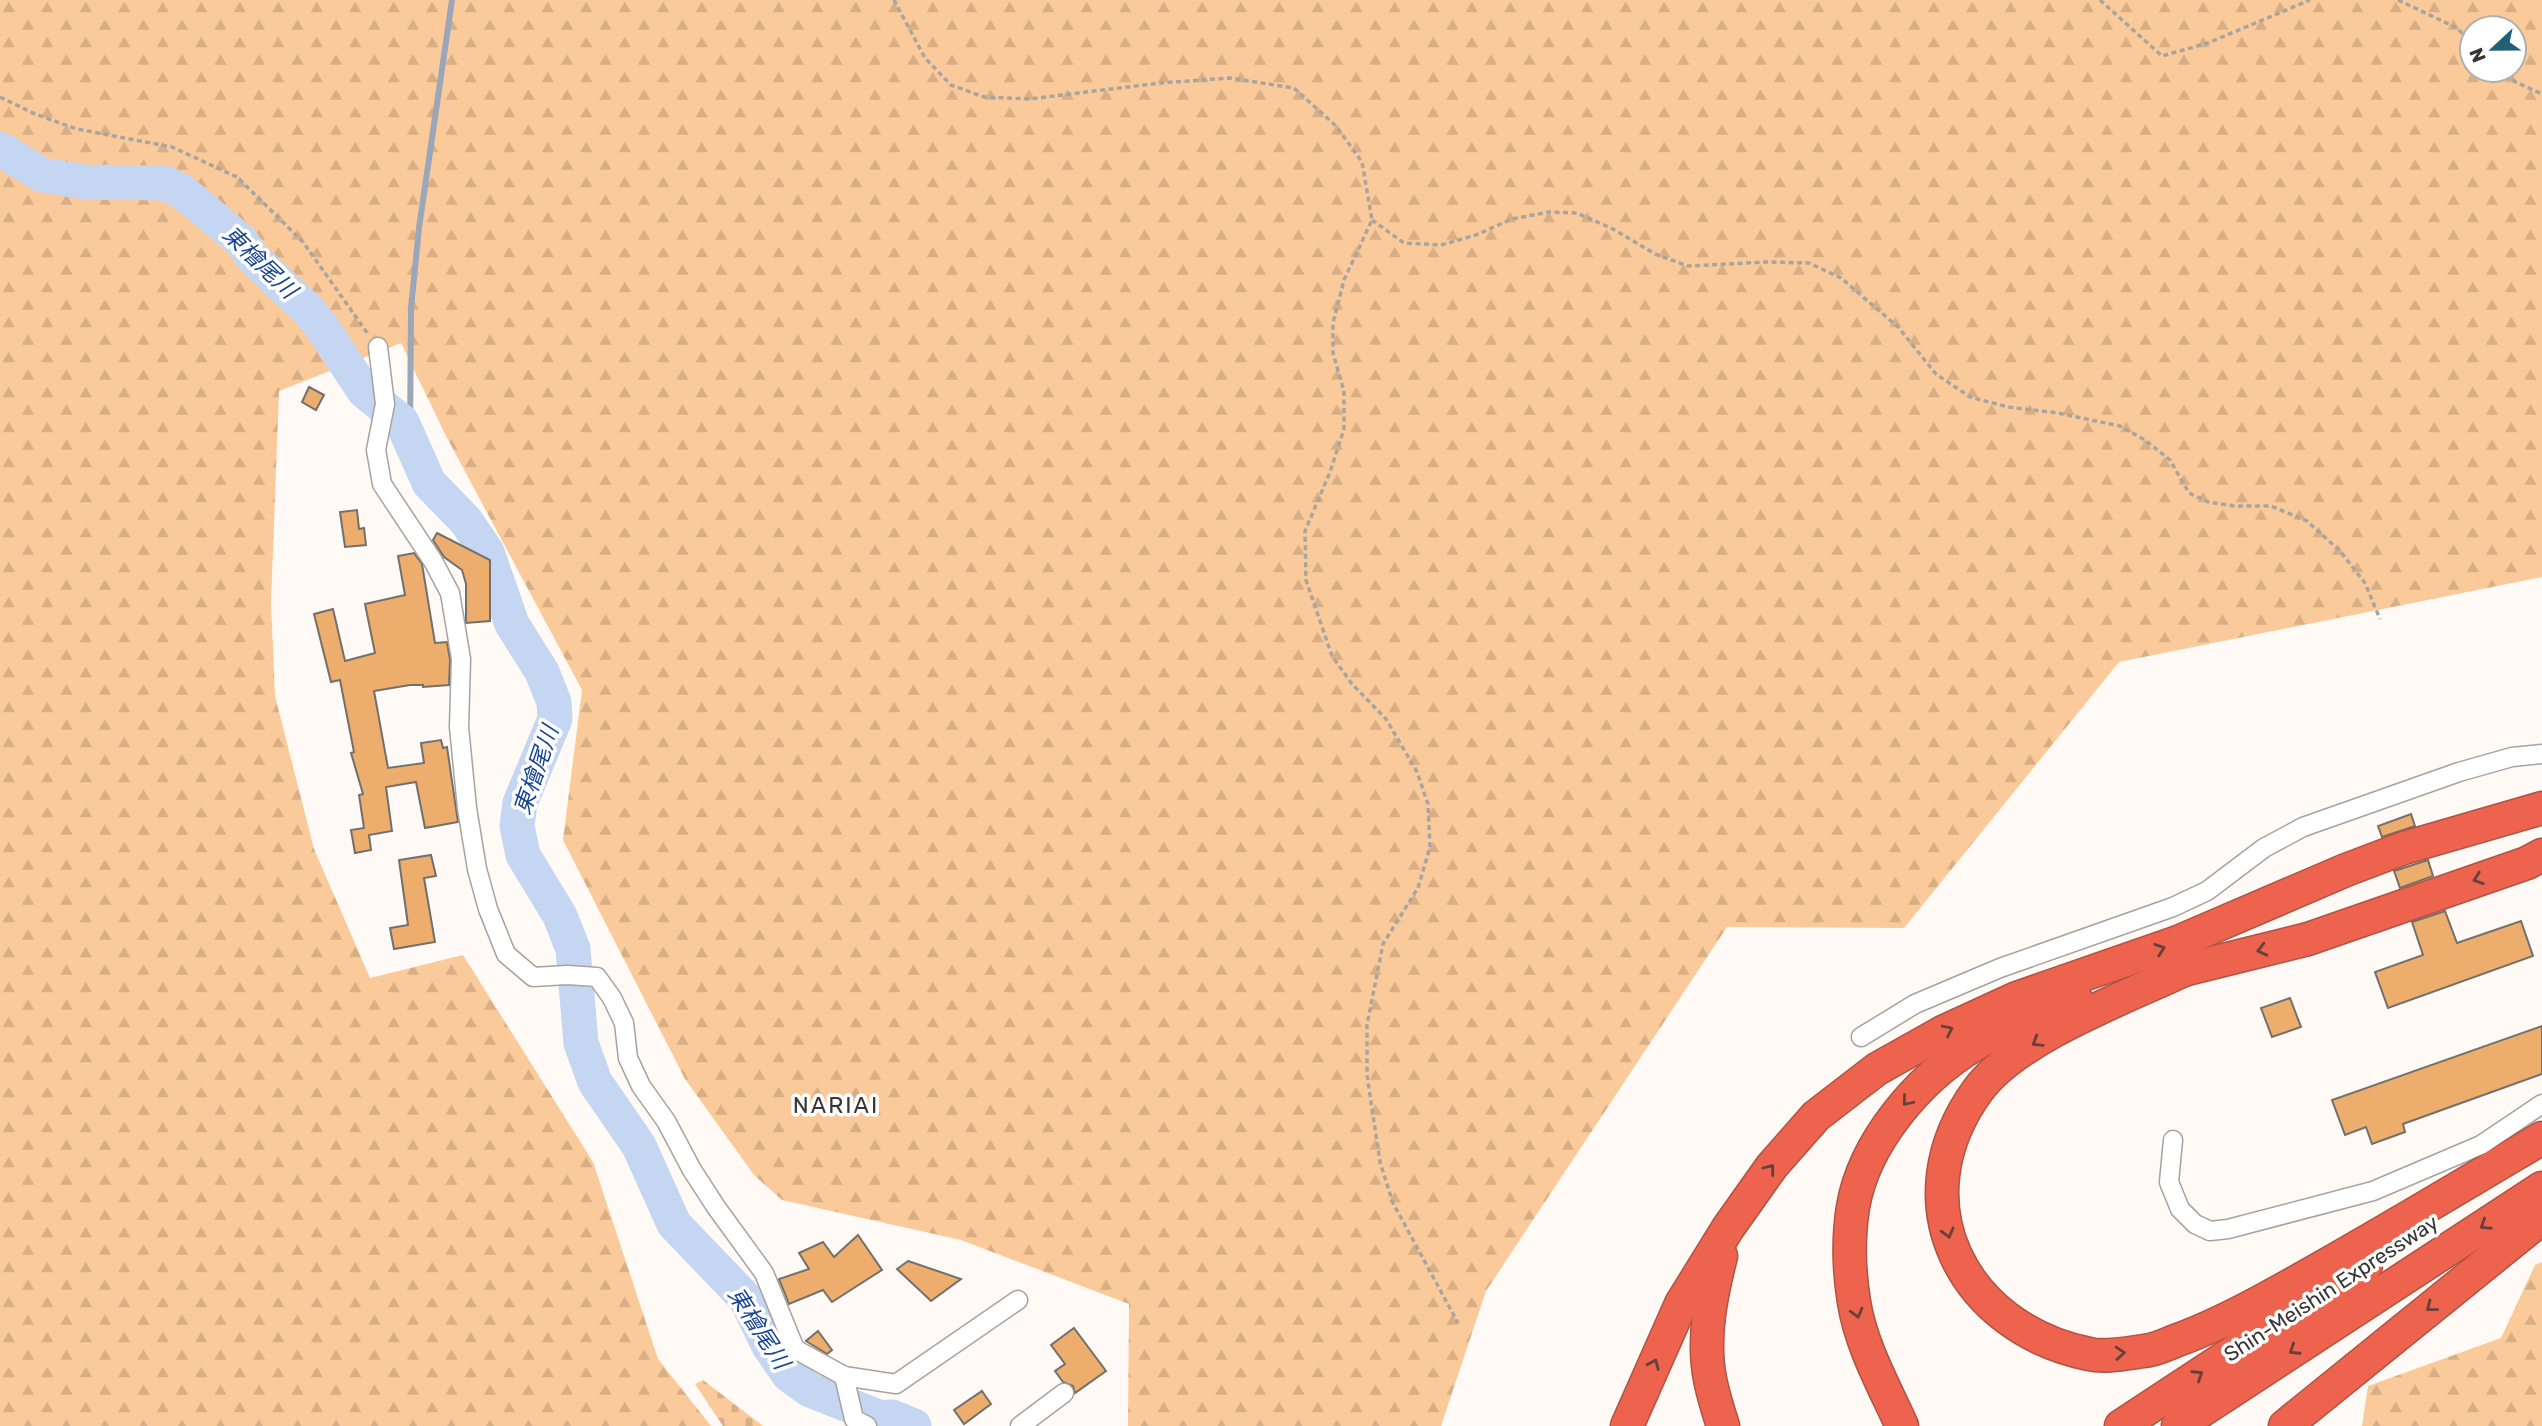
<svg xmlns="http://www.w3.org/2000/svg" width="2542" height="1426" viewBox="0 0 2542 1426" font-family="Rubik,'Noto Sans JP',sans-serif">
  <defs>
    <pattern id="forest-firs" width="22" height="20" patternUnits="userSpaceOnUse" patternTransform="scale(1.75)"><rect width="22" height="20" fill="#fbca9a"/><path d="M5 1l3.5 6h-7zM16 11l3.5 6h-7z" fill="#d8ae85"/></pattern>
    <pattern id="cemetery-stones" width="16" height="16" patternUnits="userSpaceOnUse" patternTransform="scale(1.75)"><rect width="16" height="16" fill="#fbca9a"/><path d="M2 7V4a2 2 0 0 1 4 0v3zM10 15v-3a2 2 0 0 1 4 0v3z" fill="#d8ae85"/></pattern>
  </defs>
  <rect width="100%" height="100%" fill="#fffaf5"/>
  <g fill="url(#forest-firs)" fill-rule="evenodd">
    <path d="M0,0H2542V577L2119,662L1904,928L1727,927L1486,1291L1441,1426H1128L1129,1304L961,1240L782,1200L754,1175L685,1079L563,840L582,690L446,436L401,343L279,391L271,603L275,696L314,849L370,978L463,955L593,1162L658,1359L711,1426H0ZM2472,28H2514V70H2472Z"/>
    <path d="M2542,1262V1426H2362L2368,1386L2501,1338L2535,1265Z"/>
  </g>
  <path fill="url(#cemetery-stones)" d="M703,1380L763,1426H723L695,1384Z"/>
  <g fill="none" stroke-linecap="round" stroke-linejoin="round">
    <path stroke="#9ba6b9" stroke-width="6" d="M410,439L411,308L419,228L452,0"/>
    <path stroke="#c5d6f2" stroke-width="35" d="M0,149L42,175L85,182L165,183L183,192L241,241L254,259L309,311L326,333L364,391L402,422L429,483L466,521L487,552L512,624L542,672L554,702L555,719L520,803L517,826L523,855L560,916L573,949L581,1043L595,1082L639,1146L674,1224L746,1299L769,1346L789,1375L810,1390L881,1418L892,1417L914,1426"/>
  </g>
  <g fill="#ecad6d" stroke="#736f6b" stroke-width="2">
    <path d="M309,387L324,395L316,410L302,402Z"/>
    <path d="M357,510L359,529L364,528L366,545L345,547L340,512Z"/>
    <path d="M437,533L490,560V621L466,623V584L462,570L444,557L433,540Z"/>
    <path d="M414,553L422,564L435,643L447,642L450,660L449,685L423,687V685H410L374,691L388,768L424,763L421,743L441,740L443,748L447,747L458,822L425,828L416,782L386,787L392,831L369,835L371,850L355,853L351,830L364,828L359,795L363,794L351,753L354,752L340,680L331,682L314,614L333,609L345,661L375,653L365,604L405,595L398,556Z"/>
    <path d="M2411,814L2415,826L2382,837L2378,826Z"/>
    <path d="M431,855L436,876L424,878L435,942L394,949L390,928L408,925L399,860Z"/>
    <path d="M2428,860L2433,876L2400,888L2394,871Z"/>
    <path d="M2445,911L2457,943L2521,921L2533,956L2388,1008L2375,972L2423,955L2412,922Z"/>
    <path d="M2290,998L2301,1027L2272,1037L2261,1008Z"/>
    <path d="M2542,1026V1074L2403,1124L2405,1132L2372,1144L2366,1127L2345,1135L2332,1100Z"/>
    <path d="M858,1235L882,1270L832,1302L823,1290L789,1304L779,1279L809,1269L799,1253L823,1242L834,1257Z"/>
    <path d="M908,1261L961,1279L931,1301L897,1269Z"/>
    <path d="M1074,1328L1106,1371L1075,1393L1073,1386L1063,1382L1055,1371L1065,1364L1051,1345Z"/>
    <path d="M818,1331L832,1350L827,1354L806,1341Z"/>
    <path d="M982,1391L991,1404L964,1424L954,1410Z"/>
  </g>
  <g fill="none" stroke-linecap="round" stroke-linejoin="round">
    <g stroke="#a7a29e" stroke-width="21">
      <g id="minor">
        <path d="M378,347L385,404L376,450L382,484L433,561L450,593L461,659L459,727L467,808L477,869L488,909L506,954L533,977L567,975L597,977L612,998L624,1023L628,1058L641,1086L666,1121L692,1170L716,1207L764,1273L795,1349L844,1376L896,1384L1018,1300"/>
        <path d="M1861,1037L1915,1004L2000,968L2173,907L2207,891L2264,848L2303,827L2459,772L2512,757L2542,754"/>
        <path d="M2173,1140L2169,1182L2180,1209L2195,1224L2210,1231L2228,1229L2373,1191L2481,1145L2542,1104"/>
        <path d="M844,1376L854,1419L867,1426"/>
        <path d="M1020,1426L1064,1393"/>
      </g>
    </g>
    <g stroke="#ae5345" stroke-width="35">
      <g id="motorway">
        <path d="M2186,969C2125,998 2017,1037 1978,1090C1897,1201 1961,1328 2089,1354C2105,1358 2128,1353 2144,1351C2155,1350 2165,1345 2175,1341C2212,1328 2246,1310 2280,1291C2369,1242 2455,1190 2542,1138"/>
        <path d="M2167,974L2308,939L2527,863L2542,855"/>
        <path d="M1721,1256C1711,1295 1702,1338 1710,1379C1713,1395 1718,1410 1723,1426"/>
        <path d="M1627,1426L1681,1304L1728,1228L1772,1166L1816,1116L1877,1069L1943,1032L2017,998L2178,942L2346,870L2404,848L2542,808"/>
        <path d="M1902,1426C1884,1386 1861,1346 1854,1302C1849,1271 1848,1238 1853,1207C1864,1142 1919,1078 1974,1045C2006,1025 2042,1014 2077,1001"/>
        <path d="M2121,1426L2366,1265"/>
        <path d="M2178,1426L2542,1188"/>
        <path d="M2285,1426L2542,1218"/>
      </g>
    </g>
    <g stroke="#a8a5a1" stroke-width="3.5" stroke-dasharray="5 3.5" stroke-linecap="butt">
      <path d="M894,0L925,58L951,85L984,97L1030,99L1160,83L1230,78L1294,88L1336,126L1362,162L1372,220L1344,280L1333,323V353L1344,391V429L1330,472L1305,531L1306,580L1332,656L1352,684L1386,719L1417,772L1428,804L1430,847L1418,888L1383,944L1367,1025V1075L1380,1162L1393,1203L1458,1323"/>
      <path d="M2100,0L2162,56L2208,43L2310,0"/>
      <path d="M2398,0L2457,28L2472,43"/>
      <path d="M2499,70L2509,79L2542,94"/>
      <path d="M0,97L35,114L77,129L172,147L237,177L303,242L368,334"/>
      <path d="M1372,220L1404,243L1441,245L1476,235L1512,219L1549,212L1577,213L1613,229L1655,254L1688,266L1767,262L1809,263L1841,278L1898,327L1936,374L1970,397L2008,407L2058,413L2120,426L2145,440L2170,460L2189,493L2208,502L2234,506H2271L2307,521L2340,551L2365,583L2380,619"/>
    </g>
    <use href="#minor" stroke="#fff" stroke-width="18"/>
    <use href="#motorway" stroke="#ed634e" stroke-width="32"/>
  </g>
  <defs><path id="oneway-chevron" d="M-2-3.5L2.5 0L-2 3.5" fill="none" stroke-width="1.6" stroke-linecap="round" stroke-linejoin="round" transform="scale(1.75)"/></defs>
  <g stroke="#65413a">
    <use href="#oneway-chevron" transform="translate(2478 879) rotate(161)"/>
    <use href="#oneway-chevron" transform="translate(2160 949) rotate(-19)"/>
    <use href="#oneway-chevron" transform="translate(2262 950) rotate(166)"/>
    <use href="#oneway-chevron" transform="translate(1948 1030) rotate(-26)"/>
    <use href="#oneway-chevron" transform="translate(2037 1042) rotate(148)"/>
    <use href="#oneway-chevron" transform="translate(1907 1101) rotate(130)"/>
    <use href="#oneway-chevron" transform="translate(1770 1169) rotate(-52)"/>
    <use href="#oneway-chevron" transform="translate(2485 1225) rotate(147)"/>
    <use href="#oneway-chevron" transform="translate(1948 1233) rotate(75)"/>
    <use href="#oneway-chevron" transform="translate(2431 1307) rotate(142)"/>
    <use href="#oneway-chevron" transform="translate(1857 1313) rotate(75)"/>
    <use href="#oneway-chevron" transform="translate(2294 1350) rotate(147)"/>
    <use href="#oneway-chevron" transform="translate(2120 1353) rotate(-4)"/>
    <use href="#oneway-chevron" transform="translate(1654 1364) rotate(-66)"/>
    <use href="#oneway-chevron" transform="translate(2198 1375) rotate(-33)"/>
  </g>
  <g text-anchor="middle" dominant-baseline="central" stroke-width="7" stroke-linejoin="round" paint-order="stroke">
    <g font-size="21" fill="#383634" stroke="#fff">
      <text transform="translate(2331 1288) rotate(-33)">Shin-Meishin Expressway</text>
    </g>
    <g font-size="23" font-style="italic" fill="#164493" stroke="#fff">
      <text transform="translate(260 262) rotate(44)">東檜尾川</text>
      <text transform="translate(536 770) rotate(-71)">東檜尾川</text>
      <text transform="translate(759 1328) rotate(57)">東檜尾川</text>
    </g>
    <g font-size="23" letter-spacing="2" fill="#383634" stroke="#fff">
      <text x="836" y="1105">NARIAI</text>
    </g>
  </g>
  <g transform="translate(2493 49) rotate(248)"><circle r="33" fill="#ffffff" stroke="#afafae" stroke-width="2"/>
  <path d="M0-5L12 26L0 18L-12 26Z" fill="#235f77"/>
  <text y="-10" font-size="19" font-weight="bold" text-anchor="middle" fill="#383634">N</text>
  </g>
</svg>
